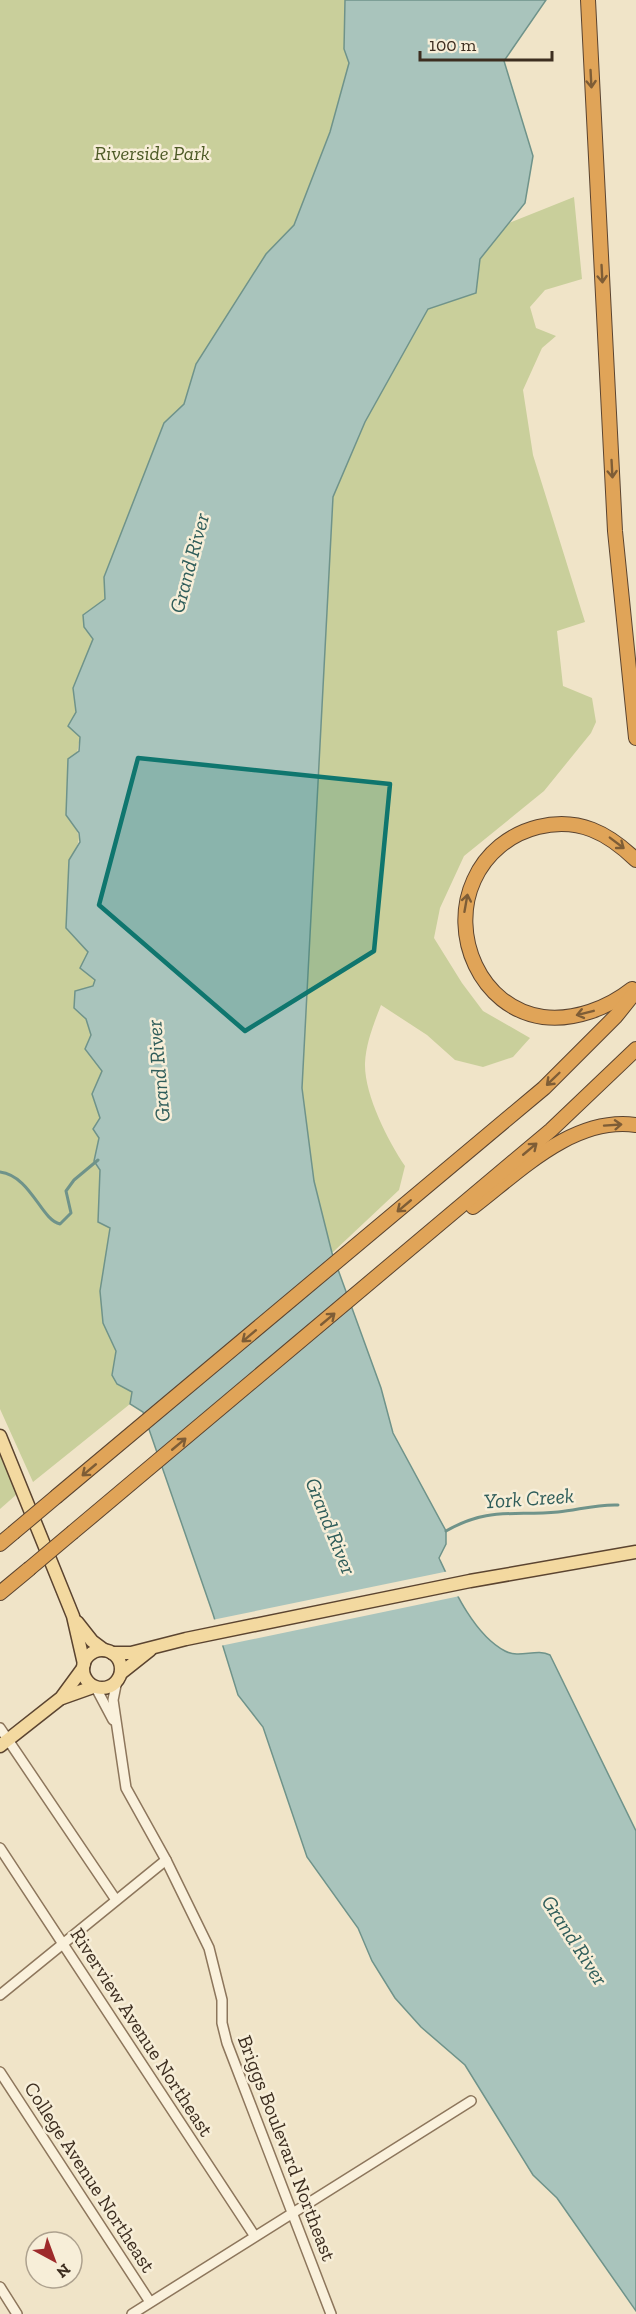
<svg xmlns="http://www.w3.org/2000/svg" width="636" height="2314" viewBox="0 0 636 2314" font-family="'Zilla Slab',serif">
  <rect width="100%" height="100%" fill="#f0e4c8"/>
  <g fill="#c9cf9b">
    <path d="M0,0H345L344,49L349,63L330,132L294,225L266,254L196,364L184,404L164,423L104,577L105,599L84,627L93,639L73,688L76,713L68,726L80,737L66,815C82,837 83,837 69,860L95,980L86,1019L91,1035L85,1049L102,1071L93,1094L100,1118L93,1129L99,1137L94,1161L100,1170L98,1222L110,1227L100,1291L103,1323L116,1351L112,1375L117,1384L132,1392L130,1404L33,1482L0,1409Z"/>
    <path d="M574,197L582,279L545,290L530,307L536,328L556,336L542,348L523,390L533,455L585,622L557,631L563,686L592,698L596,722L591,733L544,791L464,856L440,908L434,938L462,983L483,1011L530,1038L513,1057L483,1067L455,1060L427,1035L381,1005C374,1023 366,1043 365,1063C364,1094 388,1141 405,1166L399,1190L332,1253L314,1181L302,1088L333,497L365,422L428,309L476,293L480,259L509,223Z"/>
    <path d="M0,1449L17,1494L0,1509Z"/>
  </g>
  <path fill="#a9c4bc" stroke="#6f938a" stroke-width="1.5" d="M345,0H546L504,61L533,156L525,203L480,259L476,293L428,309L365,422L333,497L302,1088L314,1181L332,1253L381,1388L393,1433L446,1531V1544L439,1558C453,1588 474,1635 505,1651C520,1659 536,1648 550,1655L636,1831V2311L557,2198L533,2175L465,2065L421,2027L395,1998L372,1961L358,1928L307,1857L263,1727L238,1695L213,1614L143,1412L130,1404L132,1392L117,1384L112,1375L116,1351L103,1323L100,1291L110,1228L98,1222L100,1170L94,1161L99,1138L93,1129L100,1118L92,1094L102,1071L85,1049L91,1035L86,1019L74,1008L75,991L93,986L95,980L80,968L88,952L66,928L69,860L80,842L79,833L66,815L68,759L79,751L80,737L68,726L76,712L73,688L93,639L84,627L83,615L105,599L104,577L164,423L184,404L196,364L266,254L294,225L330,132L349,63L344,49Z"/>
  <path fill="#f0e4c8" d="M449,1571L460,1596L220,1646L212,1620Z"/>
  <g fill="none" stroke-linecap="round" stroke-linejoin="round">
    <g stroke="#6f938a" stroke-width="3">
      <path d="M0,1172C31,1176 41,1220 60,1224L71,1213L66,1191L74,1180L98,1160"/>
      <path d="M446,1531C488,1507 512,1516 558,1512C578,1510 597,1504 618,1505"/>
    </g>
    <g stroke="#8d765c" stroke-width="12">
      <g id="minor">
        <path d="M117,1680L113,1700L126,1788L166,1860L209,1948L222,2000V2023L227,2043L331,2314"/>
        <path d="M96,1688L113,1720"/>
        <path d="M0,1728L116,1900"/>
        <path d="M0,1848L254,2235"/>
        <path d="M0,1995L166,1860"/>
        <path d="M0,2072L150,2302"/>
        <path d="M0,2287L17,2314"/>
        <path d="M132,2314L471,2101"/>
      </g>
    </g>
    <g stroke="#5b4430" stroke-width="15">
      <g id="major">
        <path d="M0,1436L73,1616L84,1664"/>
        <path d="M77,1622L92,1641L104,1650"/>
        <circle cx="102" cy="1669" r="19"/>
        <path d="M112,1653H131L186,1639L470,1581L636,1552"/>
        <path d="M121,1673L150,1650"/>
        <path d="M62,1698L93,1687"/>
        <path d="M0,1746L61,1698L83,1668"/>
      </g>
    </g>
    <g stroke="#5b4430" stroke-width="16">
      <g id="highway">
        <path d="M588,0L615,531L636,738"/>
        <path d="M632,989C608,1008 574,1021 543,1017C480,1008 449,934 474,880C486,853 510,834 538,827C579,817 608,833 636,860"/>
        <path d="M473,1207C519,1172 573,1116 636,1125"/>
        <path d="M57,1496L544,1088L616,1016L636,991"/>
        <path d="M73,1532L551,1130L636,1049"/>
        <path d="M0,1544L13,1533"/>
        <path d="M0,1593L29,1569"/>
      </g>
    </g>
    <use href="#minor" stroke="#faf1dc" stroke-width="9"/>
    <use href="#major" stroke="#f3d9a0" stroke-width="12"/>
    <use href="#highway" stroke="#e0a458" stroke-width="14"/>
    <g stroke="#5b4430" stroke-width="16" stroke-linecap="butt">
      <g id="highway-bridge">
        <path d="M13,1533L57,1496"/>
        <path d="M29,1569L73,1532"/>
      </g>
    </g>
    <use href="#highway-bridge" stroke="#e0a458" stroke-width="14"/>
  </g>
  <defs><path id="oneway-shaft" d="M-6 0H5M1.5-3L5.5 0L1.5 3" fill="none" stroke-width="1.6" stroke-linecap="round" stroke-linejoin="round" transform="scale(1.5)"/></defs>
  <g stroke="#7e5d36">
    <use href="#oneway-shaft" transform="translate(591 79) rotate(87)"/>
    <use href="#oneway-shaft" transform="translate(602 274) rotate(87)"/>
    <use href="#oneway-shaft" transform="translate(612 469) rotate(87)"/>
    <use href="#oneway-shaft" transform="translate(617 843) rotate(37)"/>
    <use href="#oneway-shaft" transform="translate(466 903) rotate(-80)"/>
    <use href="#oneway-shaft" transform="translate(585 1013) rotate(166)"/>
    <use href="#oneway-shaft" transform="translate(553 1079) rotate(136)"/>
    <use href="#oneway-shaft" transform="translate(613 1125) rotate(-4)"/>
    <use href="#oneway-shaft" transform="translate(530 1149) rotate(-40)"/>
    <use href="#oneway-shaft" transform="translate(404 1206) rotate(140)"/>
    <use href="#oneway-shaft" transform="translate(328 1319) rotate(-40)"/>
    <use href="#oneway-shaft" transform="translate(249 1336) rotate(140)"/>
    <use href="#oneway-shaft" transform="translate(179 1444) rotate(-40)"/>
    <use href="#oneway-shaft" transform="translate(89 1470) rotate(140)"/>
  </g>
  <path fill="#0f766e" fill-opacity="0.2" stroke="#0f766e" stroke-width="4.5" stroke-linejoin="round" d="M138,758L390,784L374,951L245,1031L99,905Z"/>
  <g text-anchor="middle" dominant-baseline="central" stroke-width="5" stroke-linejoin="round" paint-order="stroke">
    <g font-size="20" font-style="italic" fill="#4d5a26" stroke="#f7eed8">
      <text x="152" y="153">Riverside Park</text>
    </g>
    <g font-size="20" fill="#3d2e20" stroke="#f7eed8">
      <text transform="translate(142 2032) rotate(57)">Riverview Avenue Northeast</text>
      <text transform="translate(287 2148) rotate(69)">Briggs Boulevard Northeast</text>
      <text transform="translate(90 2177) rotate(57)">College Avenue Northeast</text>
    </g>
    <g font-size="21" font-style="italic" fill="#2f5d5a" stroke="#f7eed8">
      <text transform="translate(189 563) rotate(-75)">Grand River</text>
      <text transform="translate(158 1071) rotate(-95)">Grand River</text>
      <text transform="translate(529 1498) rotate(-4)">York Creek</text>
      <text transform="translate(331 1526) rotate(68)">Grand River</text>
      <text transform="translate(575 1940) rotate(57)">Grand River</text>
    </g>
  </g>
  <g transform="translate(54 2260) rotate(139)"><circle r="28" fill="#f7eed8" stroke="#ada18e" stroke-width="1.5"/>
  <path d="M0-4.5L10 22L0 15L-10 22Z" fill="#9e2a2b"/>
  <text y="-9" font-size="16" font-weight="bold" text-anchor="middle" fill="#3d2e20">N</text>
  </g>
  <path d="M420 51v9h132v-9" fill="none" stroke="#3d2e20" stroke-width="3"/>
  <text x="429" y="51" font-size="18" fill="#3d2e20" stroke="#f7eed8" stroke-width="4.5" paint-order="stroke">100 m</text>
</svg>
